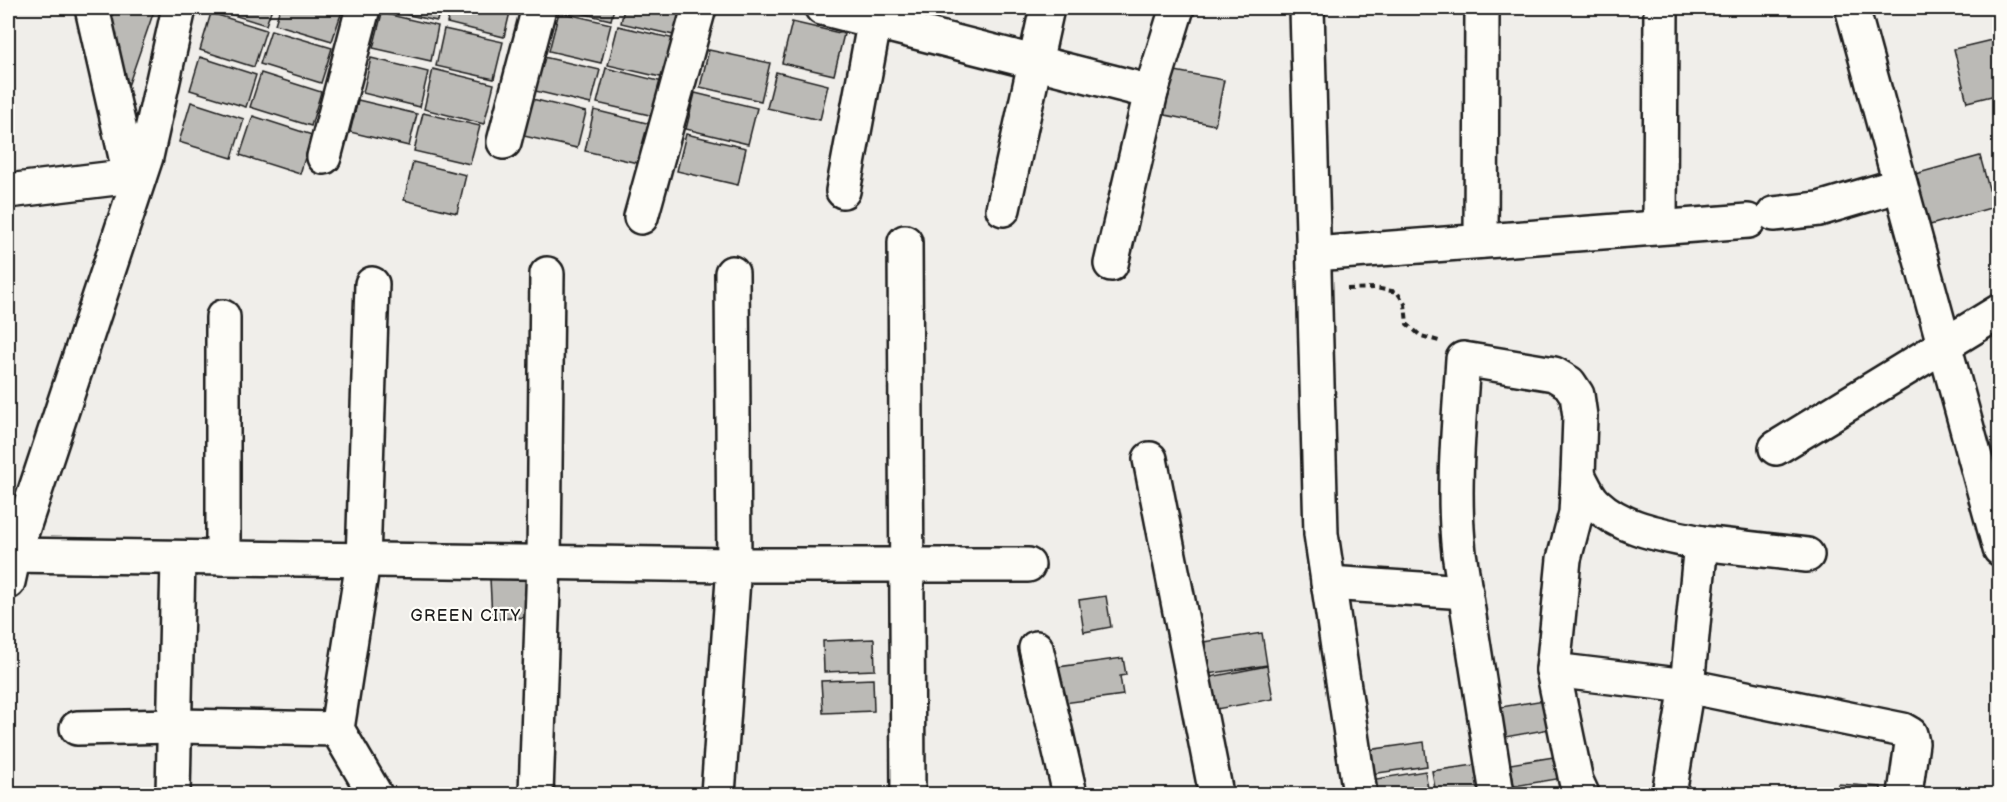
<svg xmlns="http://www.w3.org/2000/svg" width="2007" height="802" viewBox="0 0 2007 802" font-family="'Balsamiq Sans',sans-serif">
  <rect width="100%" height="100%" fill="#f0eeea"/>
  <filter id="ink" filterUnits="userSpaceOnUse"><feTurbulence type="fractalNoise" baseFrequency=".0167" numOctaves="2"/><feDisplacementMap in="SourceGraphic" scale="12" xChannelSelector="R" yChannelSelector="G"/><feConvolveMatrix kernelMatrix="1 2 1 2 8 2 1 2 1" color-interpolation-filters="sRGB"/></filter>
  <g filter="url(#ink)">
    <g fill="#bbbab6" stroke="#1c1c1c" stroke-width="1.5">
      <path d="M103,8H155L126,92Z"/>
      <path d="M210,8H272L266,25Z"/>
      <path d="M280,8H343L332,41L275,24Z"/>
      <path d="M376,8H440L437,21Z"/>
      <path d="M451,8H511L504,37L447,23Z"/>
      <path d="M559,8H614L611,20Z"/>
      <path d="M624,8H685L678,36L621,23Z"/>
      <path d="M559,12L611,24L601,63L549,51Z"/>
      <path d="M211,13L266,30L254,67L200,50Z"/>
      <path d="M382,13L438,26L431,61L373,48Z"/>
      <path d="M792,22L844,34L834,75L782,63Z"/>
      <path d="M618,26L675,39L665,78L608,65Z"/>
      <path d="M444,29L503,42L494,79L436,66Z"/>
      <path d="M271,30L332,48L321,83L260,64Z"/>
      <path d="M2000,38V94L1967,102L1954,49Z"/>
      <path d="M709,50L770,63L761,101L700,87Z"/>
      <path d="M535,55L600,70L591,104L527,89Z"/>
      <path d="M200,57L256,75L246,107L190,90Z"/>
      <path d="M371,58L428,72L420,107L363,93Z"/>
      <path d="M606,68L663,82L654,116L597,103Z"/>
      <path d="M433,69L494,84L484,124L424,109Z"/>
      <path d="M1164,69L1224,80L1215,125L1155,113Z"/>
      <path d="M776,72L828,85L820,120L767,108Z"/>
      <path d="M261,73L321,92L311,126L250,107Z"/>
      <path d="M695,93L757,108L748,144L686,129Z"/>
      <path d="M524,97L586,112L577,148L515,134Z"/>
      <path d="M358,100L417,114L409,146L350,132Z"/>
      <path d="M191,102L244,119L232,158L179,142Z"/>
      <path d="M594,110L651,124L642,164L585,151Z"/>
      <path d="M423,113L480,126L470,164L414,151Z"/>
      <path d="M253,116L312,135L300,174L240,155Z"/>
      <path d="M686,134L746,148L738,185L677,171Z"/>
      <path d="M1980,156L1994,207L1930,225L1915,174Z"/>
      <path d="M413,162L466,175L457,213L404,200Z"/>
      <path d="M529,577L530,617L492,619L490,578Z"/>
      <path d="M1106,596L1111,627L1084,632L1079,600Z"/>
      <path d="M1262,633L1267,665L1201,675L1197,643Z"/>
      <path d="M874,639L875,670L824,672L823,641Z"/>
      <path d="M1123,658L1126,675L1120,676L1123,695L1064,703L1058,667Z"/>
      <path d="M1267,666L1273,699L1211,710L1205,678Z"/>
      <path d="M873,679L874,711L823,713L821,681Z"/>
      <path d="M1550,699L1555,728L1500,738L1495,708Z"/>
      <path d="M1424,742L1427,766L1371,774L1368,750Z"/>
      <path d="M1566,755L1569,777L1514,786L1510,764Z"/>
      <path d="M1488,763L1493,791L1471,794H1436L1432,771Z"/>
      <path d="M1425,771L1429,794H1372L1370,780Z"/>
      <path d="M1838,784L1881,787V794H1838Z"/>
    </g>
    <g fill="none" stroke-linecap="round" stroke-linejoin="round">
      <g stroke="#1c1c1c" stroke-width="38">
        <g id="minor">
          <path d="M92,8L128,166L132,176L139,177"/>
          <path d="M822,8L1151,92"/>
          <path d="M1307,8L1321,534L1360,794"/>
          <path d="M1856,8L1853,11L2000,549"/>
          <path d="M504,142L539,8"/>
          <path d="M324,157L363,8"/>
          <path d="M8,191L132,176"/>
          <path d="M843,191L877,8"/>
          <path d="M1003,209L1047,8"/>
          <path d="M1774,214L1819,209L1900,185"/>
          <path d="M641,217L699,8"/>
          <path d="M1660,227L1661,8"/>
          <path d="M1481,241L1482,8"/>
          <path d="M905,242L908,794"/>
          <path d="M1314,254L1748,221"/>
          <path d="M1111,264L1151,92L1177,8"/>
          <path d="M372,284L363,561L337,729L375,794"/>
          <path d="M223,317V558"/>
          <path d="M1776,448L2000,311"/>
          <path d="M1150,459L1216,794"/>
          <path d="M1701,543L1807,555"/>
          <path d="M8,555L734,565H1028"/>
          <path d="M8,582L14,555L146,157L179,8"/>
          <path d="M1328,583L1466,592"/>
          <path d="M1036,648L1070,794"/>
          <path d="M1553,670L1687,686L1903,730L1910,734L1912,743L1905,794"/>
          <path d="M77,728L176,726L337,729"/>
          <path d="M173,794L178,558"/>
          <path d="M536,794L544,562L547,274"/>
          <path d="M718,794L734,565L732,273"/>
          <path d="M1497,794L1459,553C1452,488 1459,424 1463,359L1554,374L1569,383L1577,395L1580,416L1578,475"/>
          <path d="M1582,794L1576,781L1553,670L1564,559L1576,513L1578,475C1583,484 1588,497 1596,504C1623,530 1665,535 1701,543L1687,686L1669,794"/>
        </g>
      </g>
      <path stroke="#1c1c1c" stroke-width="4" stroke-dasharray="6 4.5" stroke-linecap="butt" d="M1347,289L1375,288L1397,292L1405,304L1407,324L1421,336L1439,341"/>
      <use href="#minor" stroke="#fdfcf7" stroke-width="33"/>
    </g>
  </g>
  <g text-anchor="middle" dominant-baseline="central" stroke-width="4.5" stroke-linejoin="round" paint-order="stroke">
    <g font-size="16" letter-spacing="1.5" fill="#1c1c1c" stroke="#fdfcf7">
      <text x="466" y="616">GREEN CITY</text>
    </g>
  </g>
  <rect width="2007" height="802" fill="none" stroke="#fdfcf7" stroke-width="30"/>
  <rect x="15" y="15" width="1977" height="772" fill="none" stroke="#1c1c1c" stroke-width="2" filter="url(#ink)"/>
</svg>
